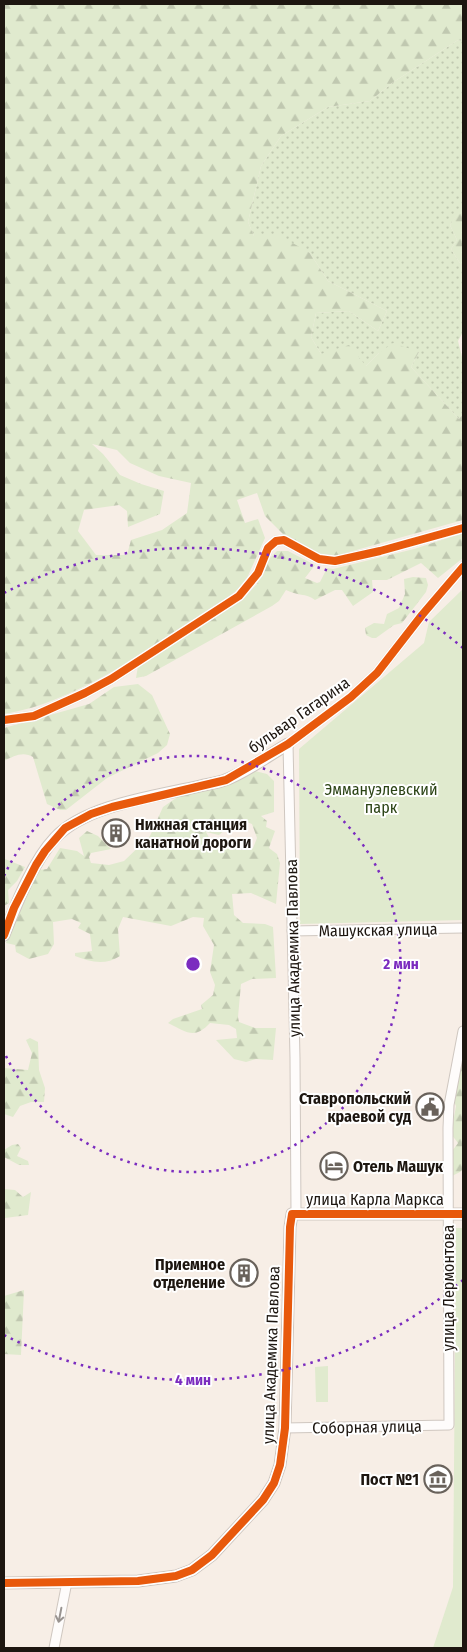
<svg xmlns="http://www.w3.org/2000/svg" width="467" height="1652" viewBox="0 0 467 1652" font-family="'Fira Sans Condensed',sans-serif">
  <defs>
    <pattern id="grass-dots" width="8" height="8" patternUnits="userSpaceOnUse" patternTransform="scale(1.25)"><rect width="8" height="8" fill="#e0eace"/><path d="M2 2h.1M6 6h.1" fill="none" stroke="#c0c8b0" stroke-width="1.8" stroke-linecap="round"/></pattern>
    <pattern id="forest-firs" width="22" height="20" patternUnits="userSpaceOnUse" patternTransform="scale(1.25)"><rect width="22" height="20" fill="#e0eace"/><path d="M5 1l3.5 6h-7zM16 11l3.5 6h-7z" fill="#c0c8b0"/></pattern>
  </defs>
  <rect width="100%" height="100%" fill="#f7eee6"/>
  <path fill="url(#grass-dots)" d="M458,40L463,41V207L450,225L457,240L451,249L463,268V332L458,341L463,361V414L459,419L411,367L419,352L379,353L366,366L321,354L311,337L316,313L349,311L378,331L387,311L328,281L310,253L254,236L248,222L261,166L281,136L328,107L370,101L392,83Z"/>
  <g fill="url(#forest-firs)" fill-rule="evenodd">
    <path d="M4,4H463V41L458,40L392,83L370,101L328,107L281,136L261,166L248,222L254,236L277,234L310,253L328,281L387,311L378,331L349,311L316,313L311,337L321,354L349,345L366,366L379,353L393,343L419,352L411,367L459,419L463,414V520L335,556L319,554L286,537L265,516L257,493L237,500L245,523L258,519L265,538L247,578L238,589L224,601C161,641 77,703 4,714ZM92,444L117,450L130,463L159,476L191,483L187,513L162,530L131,540L127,555H96L78,531L84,510L119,505L127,511L128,527L160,514L164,491L141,484L120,475L103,454Z"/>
    <path d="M462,207H463V268L451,249L457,240L450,225Z"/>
    <path d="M463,533V558L438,578L421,563L387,580H372L373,592L353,606L342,590H335L315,600C306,593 297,596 286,590L279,601L272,606L146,676L136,678L138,666L246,596L257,584L267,561L277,551H288L315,565L305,578L317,583L320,582L327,568L333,569L414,549Z"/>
    <path d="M413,577L426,578L428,585L426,592L402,623L394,625L376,638H372L366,635L365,628L374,623L384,624L387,614L399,608L405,594L404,579Z"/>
    <path d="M138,684L152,695L170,734L167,745L158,753L107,778L66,810H60L47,804L33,757C23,751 14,756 4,761V728L89,704L114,687Z"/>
    <path d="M255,771L267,774L274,781V812L261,816L267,821L266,827L275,831L269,848L277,854L280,863L276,904L251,893L232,894L234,915L243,923L265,924L273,927L276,978L252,979L241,984L238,1017L239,1022L255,1028H276L273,1060L256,1059L246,1062L234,1059L216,1040L237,1038L236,1029L229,1025L210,1023C194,1040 187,1032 168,1023L173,1019L202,1009L201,1005L213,995L215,985L210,972L214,945L203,926L204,918L193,917L171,926L123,917L118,929L120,956C105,966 90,962 75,956V953L92,951L90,934L78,928L81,923L72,919L53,922L54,944L48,954L29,959L16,952L15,945L6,943L38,870L47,869L60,848L77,851L84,856L79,838L87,831L98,836L111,849L91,853L89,857L91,863L109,865L124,861L150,836L163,807L179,796ZM244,821L252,824L257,838L253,848L240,850L230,844L227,848L212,843L206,832L219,835L230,825Z"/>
    <path d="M5,859L25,867L17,881L8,890L9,903L4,906V860Z"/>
    <path d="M30,1038L38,1042L39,1070L45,1088L44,1102H31L20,1106L13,1117L4,1114V1068L28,1070L32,1053L26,1040Z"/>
    <path d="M463,1057V1169L460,1172L450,1177V1154L458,1143L451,1134L456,1106C451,1097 453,1083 456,1073C458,1067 463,1064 463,1057Z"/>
    <path d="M18,1144L21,1148L17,1156L28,1161L29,1165H19L4,1157V1150L12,1145Z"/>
    <path d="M4,1189L15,1190L23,1197L31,1192L28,1215L5,1218L4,1216Z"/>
    <path d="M24,1290L21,1355L4,1354V1296Z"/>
  </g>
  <g fill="#e0eace">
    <path d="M463,589V920L300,924L299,749L424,643L429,622Z"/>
    <path d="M456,1228H463V1648H433L453,1587Z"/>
    <path d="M328,1366V1402H316L315,1367Z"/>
  </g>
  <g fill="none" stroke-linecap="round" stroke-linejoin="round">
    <g stroke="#cfc7c0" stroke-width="11">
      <g id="street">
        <path d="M4,720L34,716L85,693L111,679L239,596L258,573L268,548L276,541L284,540L319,559L335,561L380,551L463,528"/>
        <path d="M292,931L463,928"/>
        <path d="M296,1213L295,1058L288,744L351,697L377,673L422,615L463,567"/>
        <path d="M285,1428L449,1425L448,1128L449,1105L463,1031"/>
        <path d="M54,1648L67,1582"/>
      </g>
    </g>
    <g stroke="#cfc7c0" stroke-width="13">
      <g id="secondary">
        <path d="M4,935C16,905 33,861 55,838C85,805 157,796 200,786C208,784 217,783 225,780C245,773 269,755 288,744"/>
        <path d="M4,1583L138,1581L176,1576L192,1570L212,1555L263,1500L274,1483L280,1465L285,1428L290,1227L292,1214H463"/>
      </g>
    </g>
    <use href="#street" stroke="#fefcfb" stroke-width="9"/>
    <use href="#secondary" stroke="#fefcfb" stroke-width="11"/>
    <g stroke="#fff" stroke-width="11">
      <g id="cycleway">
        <path d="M4,720L34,716L85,693L111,679L239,596L258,573L268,548L276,541L284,540L319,559L335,561L380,551L463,528"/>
        <path d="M4,935L14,908L36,865L45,851L65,828L91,814L112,807L226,780L288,744L351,697L377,673L422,615L463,567"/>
        <path d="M4,1583L138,1581L176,1576L192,1570L212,1555L263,1500L274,1483L280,1465L285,1428L290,1227L292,1214H463"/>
      </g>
    </g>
    <use href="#cycleway" stroke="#e8590c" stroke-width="8"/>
  </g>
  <defs><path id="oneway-shaft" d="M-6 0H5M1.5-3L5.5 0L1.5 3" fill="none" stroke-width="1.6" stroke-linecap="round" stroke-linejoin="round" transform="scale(1.25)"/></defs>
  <use stroke="#999491" href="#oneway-shaft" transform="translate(60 1615) rotate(101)"/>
  <g fill="none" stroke="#7b2cbf" stroke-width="2.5" stroke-dasharray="2.5 5">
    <path d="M4 876A208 208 0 1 1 4 1052"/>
    <path d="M463 1280A416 416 0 0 1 4 1335M4 593A416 416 0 0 1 463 648"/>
  </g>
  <defs>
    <g id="building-ring" transform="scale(1.4375)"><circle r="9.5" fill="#fff" stroke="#69625b" stroke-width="1.5"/><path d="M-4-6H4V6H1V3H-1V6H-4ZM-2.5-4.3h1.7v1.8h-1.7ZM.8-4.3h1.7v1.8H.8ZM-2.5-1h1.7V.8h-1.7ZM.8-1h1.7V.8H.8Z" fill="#69625b"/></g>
    <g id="civic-ring" transform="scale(1.4375)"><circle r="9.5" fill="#fff" stroke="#69625b" stroke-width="1.5"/><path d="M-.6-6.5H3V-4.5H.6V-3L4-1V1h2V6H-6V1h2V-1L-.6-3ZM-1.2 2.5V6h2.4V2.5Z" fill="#69625b"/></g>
    <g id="hotel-ring" transform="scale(1.4375)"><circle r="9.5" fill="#fff" stroke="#69625b" stroke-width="1.5"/><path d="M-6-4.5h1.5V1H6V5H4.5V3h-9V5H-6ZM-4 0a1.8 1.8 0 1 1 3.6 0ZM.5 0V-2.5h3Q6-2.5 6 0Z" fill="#69625b"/></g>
    <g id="museum-ring" transform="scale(1.4375)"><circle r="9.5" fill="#fff" stroke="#69625b" stroke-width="1.5"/><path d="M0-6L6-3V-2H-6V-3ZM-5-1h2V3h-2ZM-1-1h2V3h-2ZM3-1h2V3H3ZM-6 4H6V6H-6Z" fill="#69625b"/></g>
  </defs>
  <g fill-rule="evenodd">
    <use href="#building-ring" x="116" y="833"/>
    <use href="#civic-ring" x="430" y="1107"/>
    <use href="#hotel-ring" x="334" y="1166"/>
    <use href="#building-ring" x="244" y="1273"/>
    <use href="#museum-ring" x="438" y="1479"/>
  </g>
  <g text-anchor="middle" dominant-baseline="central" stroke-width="4" stroke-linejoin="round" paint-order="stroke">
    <g font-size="16" fill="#1d1610" stroke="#fff">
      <text transform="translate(299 715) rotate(-35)">бульвар Гагарина</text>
      <text transform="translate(378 930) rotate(-1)">Машукская улица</text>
      <text transform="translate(293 948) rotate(-91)">улица Академика Павлова</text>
      <text x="375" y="1199">улица Карла Маркса</text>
      <text transform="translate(448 1288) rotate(-90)">улица Лермонтова</text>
      <text transform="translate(271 1355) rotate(-88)">улица Академика Павлова</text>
      <text transform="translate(367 1427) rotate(-1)">Соборная улица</text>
    </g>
    <g font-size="16" fill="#2c4416" stroke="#fff">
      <text x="381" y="789">Эммануэлевский<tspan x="381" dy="18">парк</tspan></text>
    </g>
    <g font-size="16" font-weight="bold" fill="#1d1610" stroke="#fff" text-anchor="end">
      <text x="135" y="824" text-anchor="start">Нижная станция<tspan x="135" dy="18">канатной дороги</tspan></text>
      <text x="411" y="1098">Ставропольский<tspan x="411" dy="18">краевой суд</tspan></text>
      <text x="353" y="1166" text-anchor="start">Отель Машук</text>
      <text x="225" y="1264">Приемное<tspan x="225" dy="18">отделение</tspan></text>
      <text x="419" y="1479">Пост №1</text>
    </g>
  </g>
  <circle cx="193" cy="964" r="8" fill="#7b2cbf" stroke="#fff" stroke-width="2.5"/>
  <g font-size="15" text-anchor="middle" font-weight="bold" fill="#7b2cbf" stroke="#fff" stroke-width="4" stroke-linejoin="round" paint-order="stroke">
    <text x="401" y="969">2 мин</text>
    <text x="193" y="1385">4 мин</text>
  </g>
  <rect width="467" height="1652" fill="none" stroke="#1d1610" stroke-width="10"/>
</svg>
